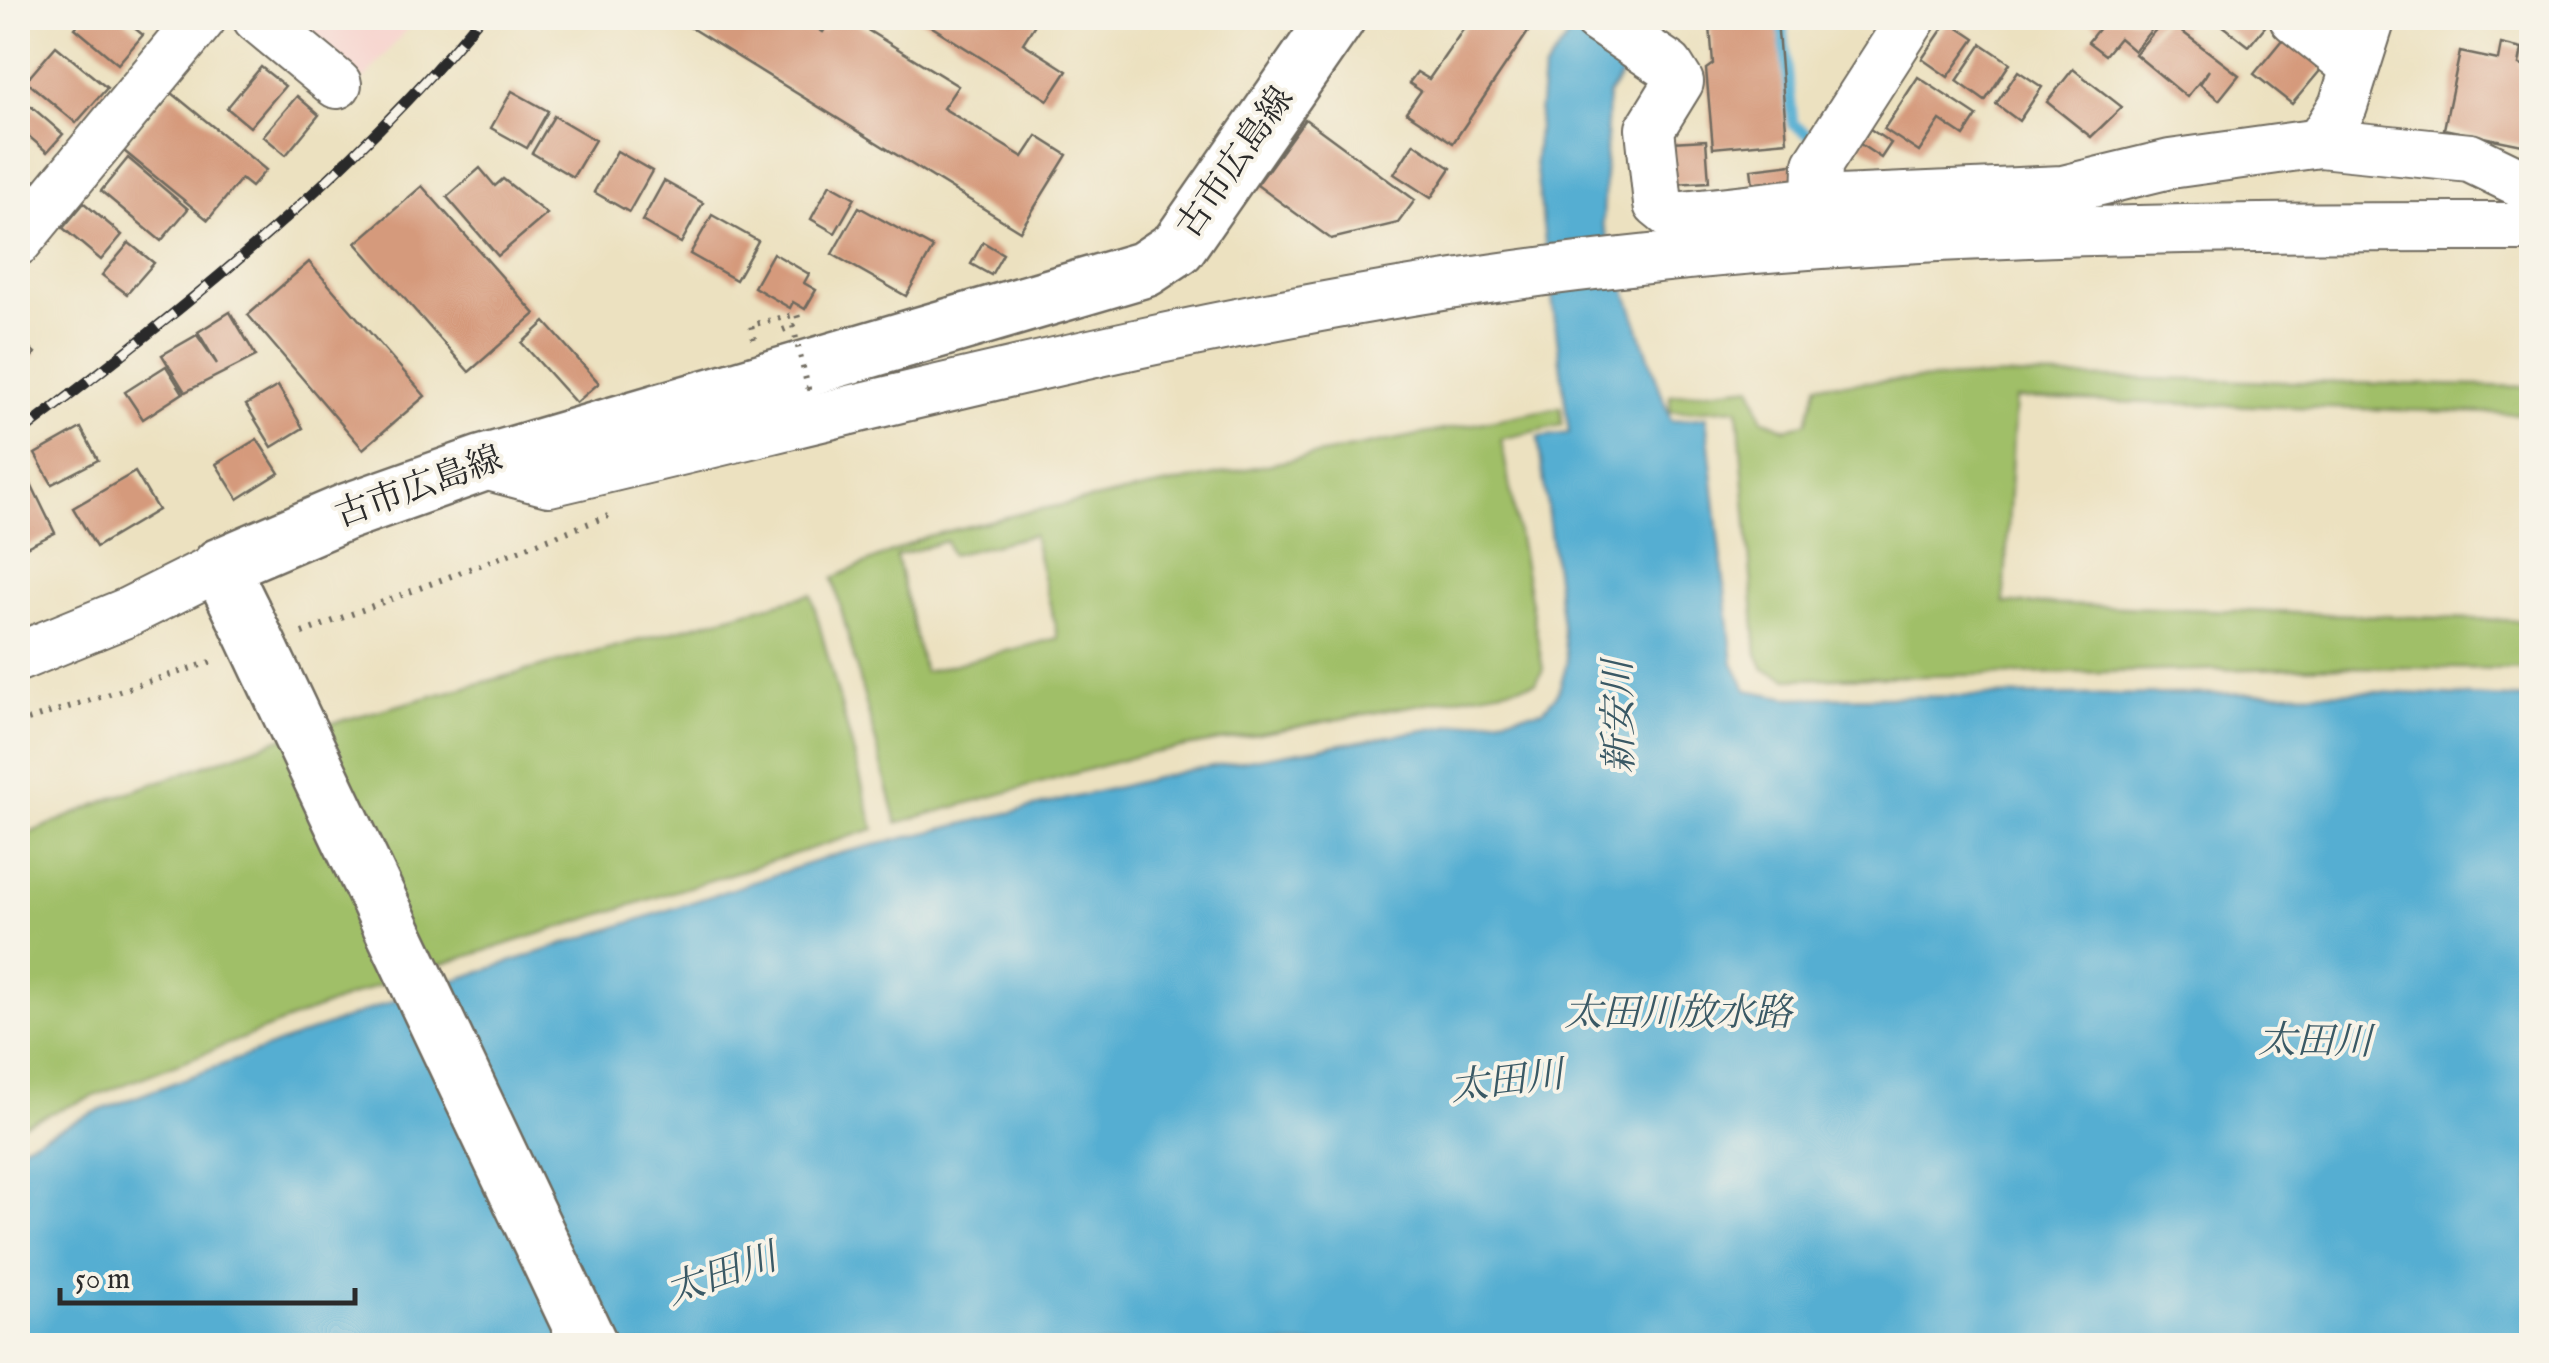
<svg xmlns="http://www.w3.org/2000/svg" width="2549" height="1363" viewBox="0 0 2549 1363" font-family="'IM FELL English','Noto Serif JP',serif">
  <rect width="100%" height="100%" fill="#f7f3e8"/>
  <filter id="ink" filterUnits="userSpaceOnUse"><feTurbulence type="fractalNoise" baseFrequency=".01" numOctaves="2"/><feDisplacementMap in="SourceGraphic" scale="20" xChannelSelector="R" yChannelSelector="G"/><feConvolveMatrix kernelMatrix="1 2 1 2 8 2 1 2 1" color-interpolation-filters="sRGB"/></filter>
  <filter id="wash" filterUnits="userSpaceOnUse"><feTurbulence type="fractalNoise" baseFrequency=".0048" numOctaves="4" result="noise"/><feDisplacementMap in="SourceGraphic" scale="40" xChannelSelector="R" yChannelSelector="G"/><feGaussianBlur stdDeviation="2.25" result="paint"/><feColorMatrix in="noise" values="0 0 0 0 0 0 0 0 0 0 0 0 0 0 0 0 0 1.4 0 .05"/><feComposite in="paint" operator="in"/></filter>
  <g filter="url(#wash)">
    <rect width="100%" height="100%" fill="#ece1c0"/>
    <path fill="#f7d0cb" d="M287,18H416L364,80Z"/>
    <g fill="#a0bf67" stroke="#667549" stroke-width="2.5" fill-rule="evenodd">
      <path d="M2012,376L2531,387V414L2015,399L2004,603L2531,621V669L2340,667L1788,679L1764,669L1757,654L1738,408L1670,412V395L1752,386L1762,418L1786,429L1807,422L1818,384Z"/>
      <path d="M1561,407L1562,425L1501,439L1543,669L1536,683L1137,756L897,823L833,578L928,536L1027,512ZM1033,535L1058,638L924,672L896,556L946,541L951,555Z"/>
      <path d="M811,594L874,829L424,970L310,729Z"/>
      <path d="M287,736L402,976L18,1126V838L110,799Z"/>
    </g>
    <path fill="#55aed2" stroke="#406c7e" stroke-width="2.5" d="M1582,18H1659L1608,95L1603,224L1671,421L1706,417L1733,663L1747,690L1789,698L2379,692L2531,699V1345H18V1147L93,1113L401,998L841,853L1189,770L1543,710L1558,693L1567,663L1538,437L1569,433L1535,161L1543,72Z"/>
    <g fill="none" stroke-linecap="round" stroke-linejoin="round">
      <path stroke="#55aed2" stroke-width="11" d="M1782,18L1793,124L1820,142"/>
    </g>
    <g id="blocks">
      <g fill="#d59a7b">
        <path d="M83,18H122L143,35L118,64L75,28Z"/>
        <path d="M675,18H800L823,32L832,18H848L958,86L943,108L1023,157L1037,136L1067,155L1020,231Z"/>
        <path d="M918,18H1039L1023,43L1067,71L1048,100Z"/>
        <path d="M1471,18H1507L1528,32L1453,143L1406,112L1421,91L1409,83L1417,72L1429,79Z"/>
        <path d="M2087,18H2161L2134,51L2119,38L2105,55L2088,42L2099,28Z"/>
        <path d="M2166,18H2183L2188,21L2180,30L2239,75L2219,100L2200,84L2209,70L2187,97L2135,54Z"/>
        <path d="M2213,18H2272L2249,46Z"/>
        <path d="M1777,20L1787,141L1713,148L1706,69L1713,64L1710,26Z"/>
        <path d="M1948,21L1975,39L1948,77L1922,59Z"/>
        <path d="M2286,35L2324,66L2292,104L2254,74Z"/>
        <path d="M1982,44L2010,63L1985,101L1957,81Z"/>
        <path d="M2501,44L2522,49L2519,65L2532,68V147L2444,129L2460,52L2498,60Z"/>
        <path d="M56,46L107,88L76,123L26,81Z"/>
        <path d="M261,67L285,86L250,127L227,108Z"/>
        <path d="M2073,69L2122,107L2091,137L2047,102Z"/>
        <path d="M2018,71L2042,87L2019,121L1996,104Z"/>
        <path d="M1918,77L1977,116L1964,136L1940,120L1919,152L1884,129Z"/>
        <path d="M512,91L548,111L527,148L491,128Z"/>
        <path d="M172,93L266,170L251,187L241,179L208,220L124,151Z"/>
        <path d="M18,95L63,134L47,152L18,127Z"/>
        <path d="M297,96L319,115L286,155L263,136Z"/>
        <path d="M554,116L595,140L573,177L532,153Z"/>
        <path d="M1305,119L1415,200L1398,223L1331,239L1257,185Z"/>
        <path d="M1870,129L1891,143L1881,158L1860,144Z"/>
        <path d="M1706,140L1709,182L1673,184L1671,142Z"/>
        <path d="M1414,143L1451,168L1431,198L1394,174Z"/>
        <path d="M617,151L652,171L629,212L594,192Z"/>
        <path d="M128,158L188,209L161,241L101,191Z"/>
        <path d="M1793,164L1795,181L1753,185L1751,169Z"/>
        <path d="M480,168L495,186L503,179L547,214L498,256L447,197Z"/>
        <path d="M664,181L703,203L681,243L642,221Z"/>
        <path d="M830,184L855,198L835,233L811,219Z"/>
        <path d="M422,186L535,314L469,372L356,243Z"/>
        <path d="M84,203L122,235L101,260L63,228Z"/>
        <path d="M859,207L933,248L906,296L832,254Z"/>
        <path d="M712,215L758,241L736,280L690,254Z"/>
        <path d="M983,242L1003,254L991,275L971,264Z"/>
        <path d="M129,243L154,263L127,294L102,275Z"/>
        <path d="M773,253L809,274L804,283L816,290L805,309L793,302L790,308L754,287Z"/>
        <path d="M309,262L425,396L363,449L248,315Z"/>
        <path d="M230,312L256,356L185,392L162,355L197,335L217,364L198,332Z"/>
        <path d="M545,322L599,383L576,403L522,343Z"/>
        <path d="M18,338L35,353L18,374Z"/>
        <path d="M166,366L183,393L143,419L125,392Z"/>
        <path d="M278,386L303,428L272,447L246,405Z"/>
        <path d="M81,428L98,460L52,484L35,454Z"/>
        <path d="M257,439L279,473L238,499L216,464Z"/>
        <path d="M23,467L55,533L18,551V470Z"/>
        <path d="M135,472L158,510L96,547L73,508Z"/>
      </g>
    </g>
  </g>
  <g filter="url(#ink)">
    <use href="#blocks" fill-opacity="0" stroke="#6f6b5f" stroke-width="2.5"/>
    <g fill="none" stroke-linecap="round" stroke-linejoin="round">
      <g stroke="#6f6b5f" stroke-width="52">
        <g id="minor">
          <path d="M257,18L337,84"/>
          <path d="M1597,18L1669,66L1679,82L1650,129L1658,204L1674,217L1817,201L2063,190L2170,164L2320,143L2470,158L2532,188"/>
          <path d="M2294,18L2354,66"/>
          <path d="M2320,143L2343,106L2371,18"/>
          <path d="M1817,201L1818,164L1912,18"/>
          <path d="M18,241L202,18"/>
          <path d="M481,464L549,482C863,409 1176,324 1495,278C1838,229 2186,226 2532,227"/>
          <path d="M18,657L128,612L220,566"/>
        </g>
      </g>
      <g stroke="#6f6b5f" stroke-width="60">
        <path id="major" d="M242,611L220,566L346,512L481,464L1145,269L1178,247L1337,18"/>
      </g>
      <g stroke="#6f6b5f" stroke-width="6" stroke-dasharray="2.5 8" stroke-linecap="butt">
        <path d="M754,339L751,325L797,314L800,325"/>
        <path d="M302,633L608,516"/>
        <path d="M18,723L214,661"/>
      </g>
      <use href="#minor" stroke="#fff" stroke-width="48"/>
      <use href="#major" stroke="#fff" stroke-width="55"/>
      <g stroke="#2b2b2b" stroke-width="11">
        <path id="rail" d="M18,435C184,309 347,179 480,18"/>
      </g>
      <use href="#rail" stroke="#f7f3e8" stroke-width="8" stroke-dasharray="22" stroke-linecap="butt"/>
      <g stroke="#6f6b5f" stroke-width="60" stroke-linecap="butt">
        <path id="major-bridge" d="M242,611L590,1346"/>
      </g>
      <path stroke="#6f6b5f" stroke-width="6" stroke-dasharray="2.5 8" stroke-linecap="butt" d="M783,330L793,326L808,388L802,390"/>
      <use href="#major-bridge" stroke="#fff" stroke-width="55"/>
    </g>
  </g>
  <g text-anchor="middle" dominant-baseline="central" stroke-width="8" stroke-linejoin="round" paint-order="stroke">
    <g font-size="35" fill="#2b2b2b" stroke="#f7f3e8">
      <text transform="translate(1236 163) rotate(-55)">古市広島線</text>
      <text transform="translate(419 488) rotate(-20)">古市広島線</text>
    </g>
    <g font-size="38" font-style="italic" fill="#3a5965" stroke="#f7f3e8">
      <text transform="translate(1621 717) rotate(-91)">新安川</text>
      <text x="1678" y="1015">太田川放水路</text>
      <text transform="translate(2315 1043) rotate(1)">太田川</text>
      <text transform="translate(1507 1083) rotate(-7)">太田川</text>
      <text transform="translate(722 1276) rotate(-19)">太田川</text>
    </g>
  </g>
  <rect width="2549" height="1363" fill="none" stroke="#f7f3e8" stroke-width="60"/>
  <path d="M60 1288v15h295v-15" fill="none" stroke="#2b2b2b" stroke-width="5"/>
  <text x="75" y="1288" font-size="30" fill="#2b2b2b" stroke="#f7f3e8" stroke-width="8" paint-order="stroke">50 m</text>
</svg>
